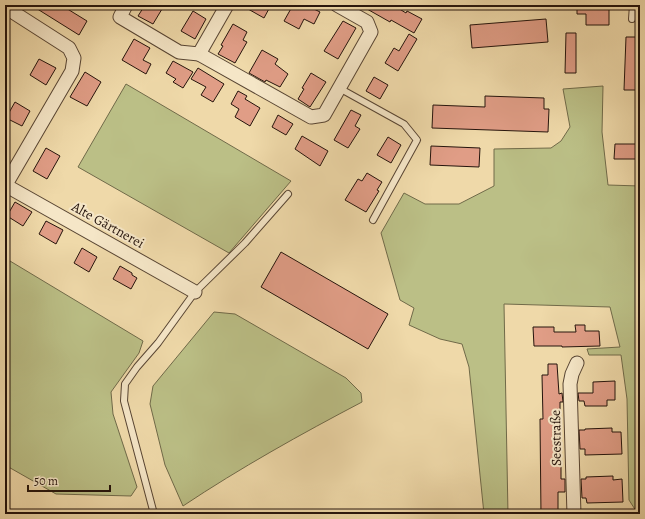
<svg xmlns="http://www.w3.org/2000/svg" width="645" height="519" viewBox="0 0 645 519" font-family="Alegreya,serif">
  <rect width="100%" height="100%" fill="#efd9a9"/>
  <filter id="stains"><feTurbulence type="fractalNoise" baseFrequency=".005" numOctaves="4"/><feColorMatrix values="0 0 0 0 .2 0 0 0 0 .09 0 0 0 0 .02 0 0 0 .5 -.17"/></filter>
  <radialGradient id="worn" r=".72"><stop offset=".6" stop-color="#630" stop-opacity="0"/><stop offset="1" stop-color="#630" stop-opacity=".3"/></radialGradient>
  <g fill="#bbbf86" stroke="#706a49">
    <path d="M126,84L291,181L229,253L78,167Z"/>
    <path d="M603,86L602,132L608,185L640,186V514H638L629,500L627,399L621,355H589L587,349L620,347L610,307L504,304L508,514H484L469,367L462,344L440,339L409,325L414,308L400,300L381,233L404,193L425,204H459L494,186V149L551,148L561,141L570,127L563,89Z"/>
    <path d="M5,258L143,341L139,353L111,392L113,414L137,487L131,496L56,494L5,465Z"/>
    <path d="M214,312L235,314L346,378L361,393L362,402C301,434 240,468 183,506L165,465L150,404L153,386Z"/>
  </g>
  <g fill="#e09d86" stroke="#25140c">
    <path d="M31,5H61L87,21L79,35Z"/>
    <path d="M145,5H156L162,9L153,24L138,16Z"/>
    <path d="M241,5H271L264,18Z"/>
    <path d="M293,5H306L320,12L314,24L304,19L299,29L284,21Z"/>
    <path d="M360,5H393L406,13L407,11L422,19L414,33L391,20L390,22Z"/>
    <path d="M577,5H609V25H586V14H577Z"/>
    <path d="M193,11L206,19L195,39L181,31Z"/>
    <path d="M546,19L548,42L472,48L470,25Z"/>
    <path d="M343,21L356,28L338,59L324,51Z"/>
    <path d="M233,24L247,32L243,40L247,42L235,63L218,54L223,46L221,45Z"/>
    <path d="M566,33H576V73H565Z"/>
    <path d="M409,34L417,39L398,71L385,63L394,48L399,51Z"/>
    <path d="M626,37H640V90H624Z"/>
    <path d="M134,39L150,48L143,60L151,64L146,74L122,60Z"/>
    <path d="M262,50L278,59L275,64L288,74L280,87L266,80L265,82L249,73Z"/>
    <path d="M39,59L56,68L46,85L30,75Z"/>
    <path d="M173,61L193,72L183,88L173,82L176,79L166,73Z"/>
    <path d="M198,68L224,84L213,102L201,95L206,87L191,79Z"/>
    <path d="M85,72L101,82L87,106L70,97Z"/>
    <path d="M311,73L326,82L310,107L298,99L304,89L302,88Z"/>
    <path d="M374,77L388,85L380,99L366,91Z"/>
    <path d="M238,91L247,96L245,99L260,108L250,126L235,117L239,109L231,104Z"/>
    <path d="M485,96L544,98V109H549L548,132L432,128L433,105L485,107Z"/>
    <path d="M15,102L30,111L22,126L6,118Z"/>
    <path d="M351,110L361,115L355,126L360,129L348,148L334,140Z"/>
    <path d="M278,115L293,124L286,135L272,127Z"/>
    <path d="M302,136L328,151L320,166L295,149Z"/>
    <path d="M388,137L401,145L391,163L377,155Z"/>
    <path d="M615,144H640V159H614Z"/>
    <path d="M431,146L480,148L479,167L430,165Z"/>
    <path d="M46,148L60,156L47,179L33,171Z"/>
    <path d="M367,173L382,182L377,190L379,191L366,212L345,200L358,179L362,181Z"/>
    <path d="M15,202L32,212L23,226L7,216Z"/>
    <path d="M46,221L63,230L56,244L39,234Z"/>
    <path d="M82,248L97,257L89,272L74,263Z"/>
    <path d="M281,252L388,314L368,349L261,287Z"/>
    <path d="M120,266L132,273V275L137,278L131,289L113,279Z"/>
    <path d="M575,325H585V331H599L600,346L562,347V346H534L533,327H554V332H576Z"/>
    <path d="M548,364H557L559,394L562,393L563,402H560V419H557L558,461H561V479H565V492H558V514H541L540,419H543L542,375H548Z"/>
    <path d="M615,381V400H607V406H585L584,401H579L578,393H593V382Z"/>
    <path d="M612,428V432H621L622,454L585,455V449H580L579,430H585V429Z"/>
    <path d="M613,476V480L622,479L623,502L587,503L586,498H582L581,479H586V477Z"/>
  </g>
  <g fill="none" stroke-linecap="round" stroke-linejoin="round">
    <g stroke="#584533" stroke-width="8">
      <g id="lane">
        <path d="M632,19L633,5"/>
        <path d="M339,88L404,124L417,140L373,220"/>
        <path d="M154,514L124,401L125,384L137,367L158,343L195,292L245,243L288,194"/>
      </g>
    </g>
    <g stroke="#584533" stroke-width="15">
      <g id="street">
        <path d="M126,5L120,17L179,52L199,54"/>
        <path d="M227,5L199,54L311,117L324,115L371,32L367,22L337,5"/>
        <path d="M5,7L69,48L74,58L72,71L5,186"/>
        <path d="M5,185L195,292"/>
        <path d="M574,514L570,384L572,374L577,363"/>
      </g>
    </g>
    <use href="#lane" stroke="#f5e6c7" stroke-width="6"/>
    <use href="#street" stroke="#f5e6c7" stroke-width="13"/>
  </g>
  <g text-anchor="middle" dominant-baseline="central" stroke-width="4" stroke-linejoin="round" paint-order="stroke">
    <g font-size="14" fill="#25140c" stroke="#f5e6c7">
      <text transform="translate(108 225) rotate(29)">Alte Gärtnerei</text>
      <text transform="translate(556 438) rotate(-91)">Seestraße</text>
    </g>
  </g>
  <rect width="645" height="519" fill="none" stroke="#efd9a9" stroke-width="20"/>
  <rect x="6" y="6" width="633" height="507" fill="none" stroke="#25140c" stroke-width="2"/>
  <rect x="10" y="10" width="625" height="499" fill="none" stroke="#25140c"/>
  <path d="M28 485v6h82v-6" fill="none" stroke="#25140c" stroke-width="2"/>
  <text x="34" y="485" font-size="12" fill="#25140c" stroke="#f5e6c7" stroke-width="3" paint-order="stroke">50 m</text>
  <rect width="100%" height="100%" filter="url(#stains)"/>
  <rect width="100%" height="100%" fill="url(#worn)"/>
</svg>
